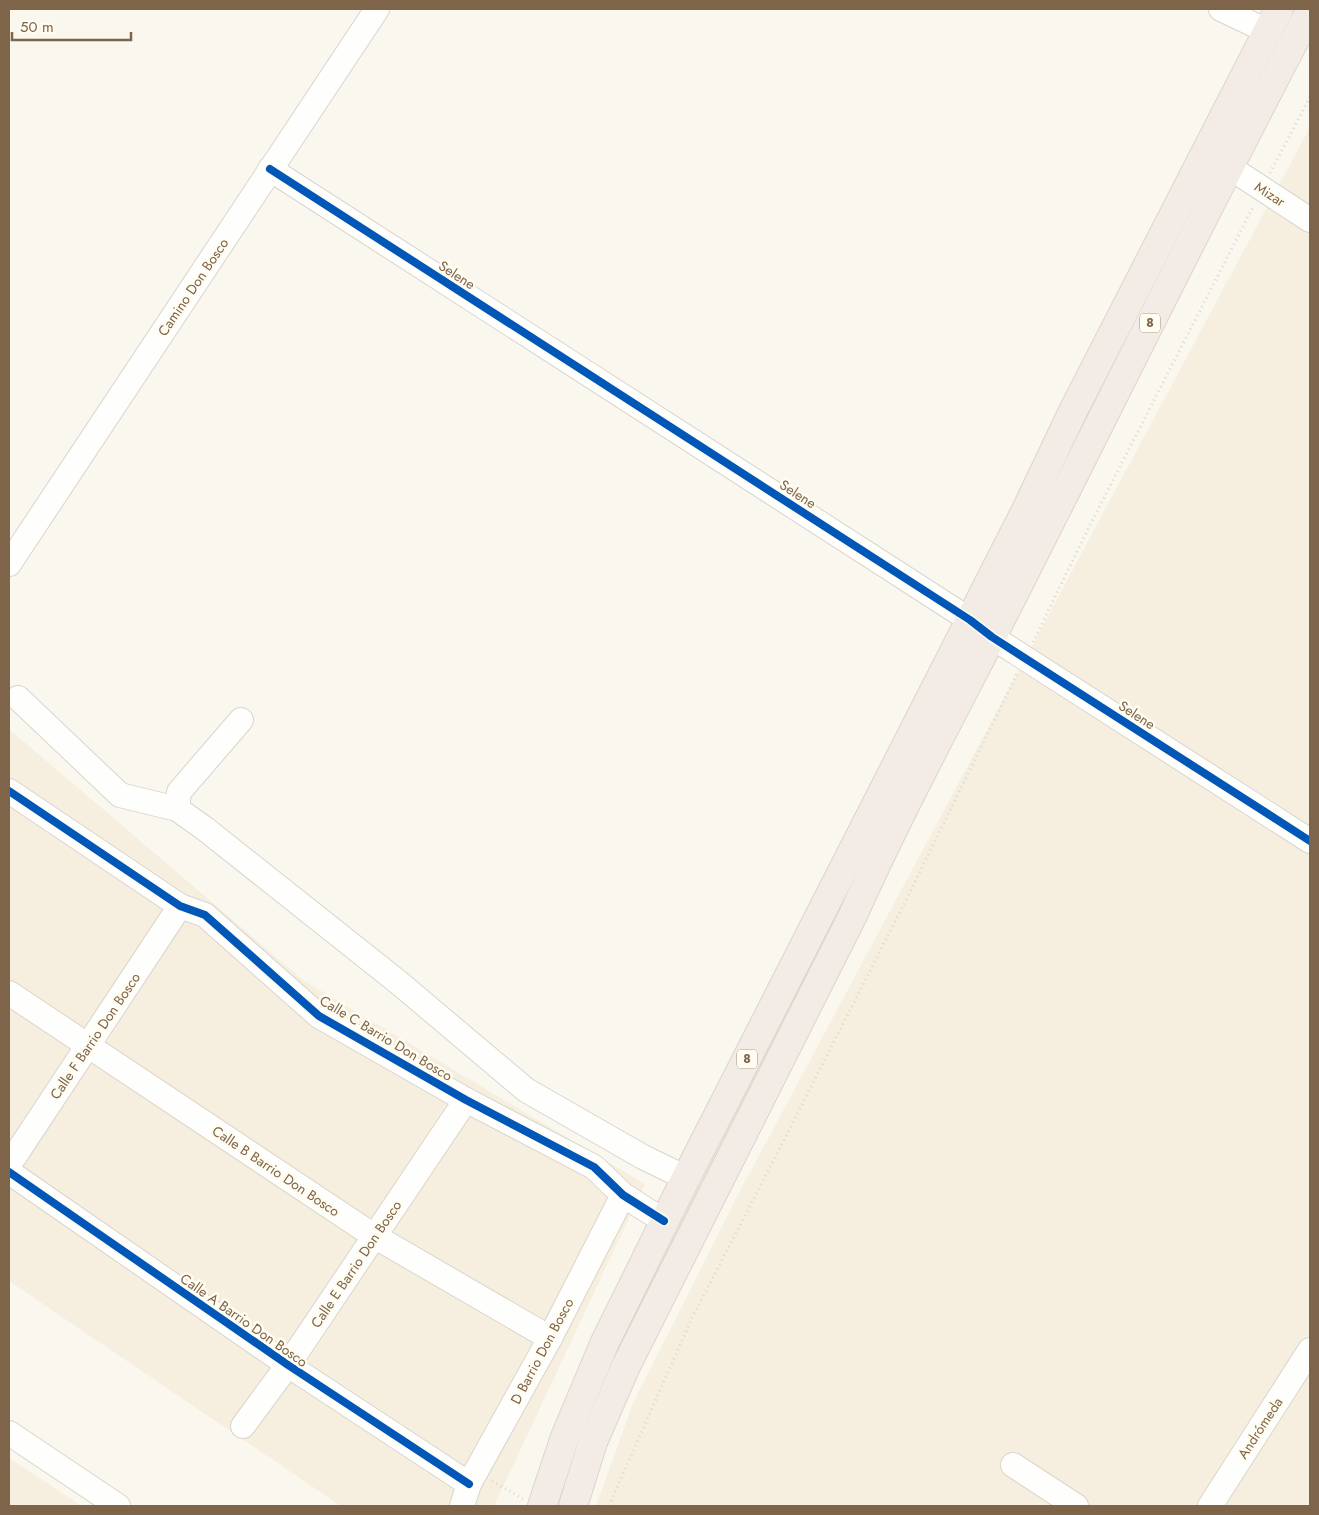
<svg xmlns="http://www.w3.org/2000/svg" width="1319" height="1515" viewBox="0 0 1319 1515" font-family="Jost,sans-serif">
  <rect width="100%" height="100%" fill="#faf7ef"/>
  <g fill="#f6efdf">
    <path d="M1310,127V1506H596L633,1403L740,1191Z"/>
    <path d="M9,729L303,980L645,1184L494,1506H341L9,1281Z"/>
    <path d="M9,1458L82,1506H9Z"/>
  </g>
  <path fill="#e3f3d8" d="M958,664L562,1506H553L585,1412Z"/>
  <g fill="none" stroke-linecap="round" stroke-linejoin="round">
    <g stroke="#dad4cc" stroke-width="26">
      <g id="minor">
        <path d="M1221,9L1267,31"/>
        <path d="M1229,167L1310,220"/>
        <path d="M270,169L970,620L992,637L1310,841"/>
        <path d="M9,564L377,9"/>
        <path d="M18,698L120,795L177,809L204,828L398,982L526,1090L643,1157L686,1178"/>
        <path d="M9,791L180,906L205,915L319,1016L466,1100L594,1167L623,1195L664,1221"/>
        <path d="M177,809L179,792L241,720"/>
        <path d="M9,993L374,1236L550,1338"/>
        <path d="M9,1165L180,906"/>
        <path d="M9,1172L288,1365L469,1484"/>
        <path d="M243,1426L288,1365L466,1100"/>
        <path d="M9,1433L118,1506"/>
        <path d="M1013,1465L1076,1506"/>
        <path d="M462,1506L469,1484L550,1338L623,1195"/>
        <path d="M1210,1506L1310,1350"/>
      </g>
    </g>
    <g stroke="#dcd4ca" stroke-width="30">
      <g id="highway">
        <path d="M542,1506L565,1437L605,1342L686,1178L1026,510L1074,409L1279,9"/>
        <path d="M573,1506L593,1442L626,1366L853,915C905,799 967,687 1024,574C1119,386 1212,197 1310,11"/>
      </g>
    </g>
    <g stroke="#ddd7ce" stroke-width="3" stroke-dasharray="1 4" stroke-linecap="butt">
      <path d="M1270,173L1310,97"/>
      <path d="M1033,642L1089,527L1254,205"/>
      <path d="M492,1481L523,1499"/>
      <path d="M610,1506L615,1492L692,1318L782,1144L909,894L1017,674"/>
    </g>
    <use href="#minor" stroke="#fefefd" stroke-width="24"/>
    <use href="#highway" stroke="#f3ece6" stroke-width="28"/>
    <g stroke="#fffcf2" stroke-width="11">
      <g id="cycleway">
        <path d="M270,169L970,620L992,637L1310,841"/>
        <path d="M9,791L180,906L205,915L319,1016L466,1100L594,1167L623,1195L664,1221"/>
        <path d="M9,1172L288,1365L469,1484"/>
      </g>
    </g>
    <use href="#cycleway" stroke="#0057b8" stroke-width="8"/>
  </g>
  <g text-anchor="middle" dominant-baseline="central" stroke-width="5" stroke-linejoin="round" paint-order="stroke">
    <g fill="#fffcf2" stroke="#a5927b" stroke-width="1">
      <rect x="1140" y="313.5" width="20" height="19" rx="4"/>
      <rect x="737" y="1049.5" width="20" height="19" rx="4"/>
    </g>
    <g font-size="12" font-weight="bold" fill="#7e6448">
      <text x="1150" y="323">8</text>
      <text x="747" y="1059">8</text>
    </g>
    <g font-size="14" fill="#7e6448" stroke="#fffcf2">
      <text transform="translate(1270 194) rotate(33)">Mizar</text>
      <text transform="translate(457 275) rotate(33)">Selene</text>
      <text transform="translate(193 287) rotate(-56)">Camino Don Bosco</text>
      <text transform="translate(798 494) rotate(33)">Selene</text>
      <text transform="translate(1137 715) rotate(33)">Selene</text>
      <text transform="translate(95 1036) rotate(-56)">Calle F Barrio Don Bosco</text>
      <text transform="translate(386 1038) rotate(31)">Calle C Barrio Don Bosco</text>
      <text transform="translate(276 1171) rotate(34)">Calle B Barrio Don Bosco</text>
      <text transform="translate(356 1264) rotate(-56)">Calle E Barrio Don Bosco</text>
      <text transform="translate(244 1320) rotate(35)">Calle A Barrio Don Bosco</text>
      <text transform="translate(542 1351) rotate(-62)">D Barrio Don Bosco</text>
      <text transform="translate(1260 1428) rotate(-57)">Andrómeda</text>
    </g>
  </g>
  <rect width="1319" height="1515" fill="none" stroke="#7e6448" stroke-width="20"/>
  <path d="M12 32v8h119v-8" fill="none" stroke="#7e6448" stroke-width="2.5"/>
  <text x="20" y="32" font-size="15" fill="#7e6448" stroke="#fffcf2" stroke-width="4" paint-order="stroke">50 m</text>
</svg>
